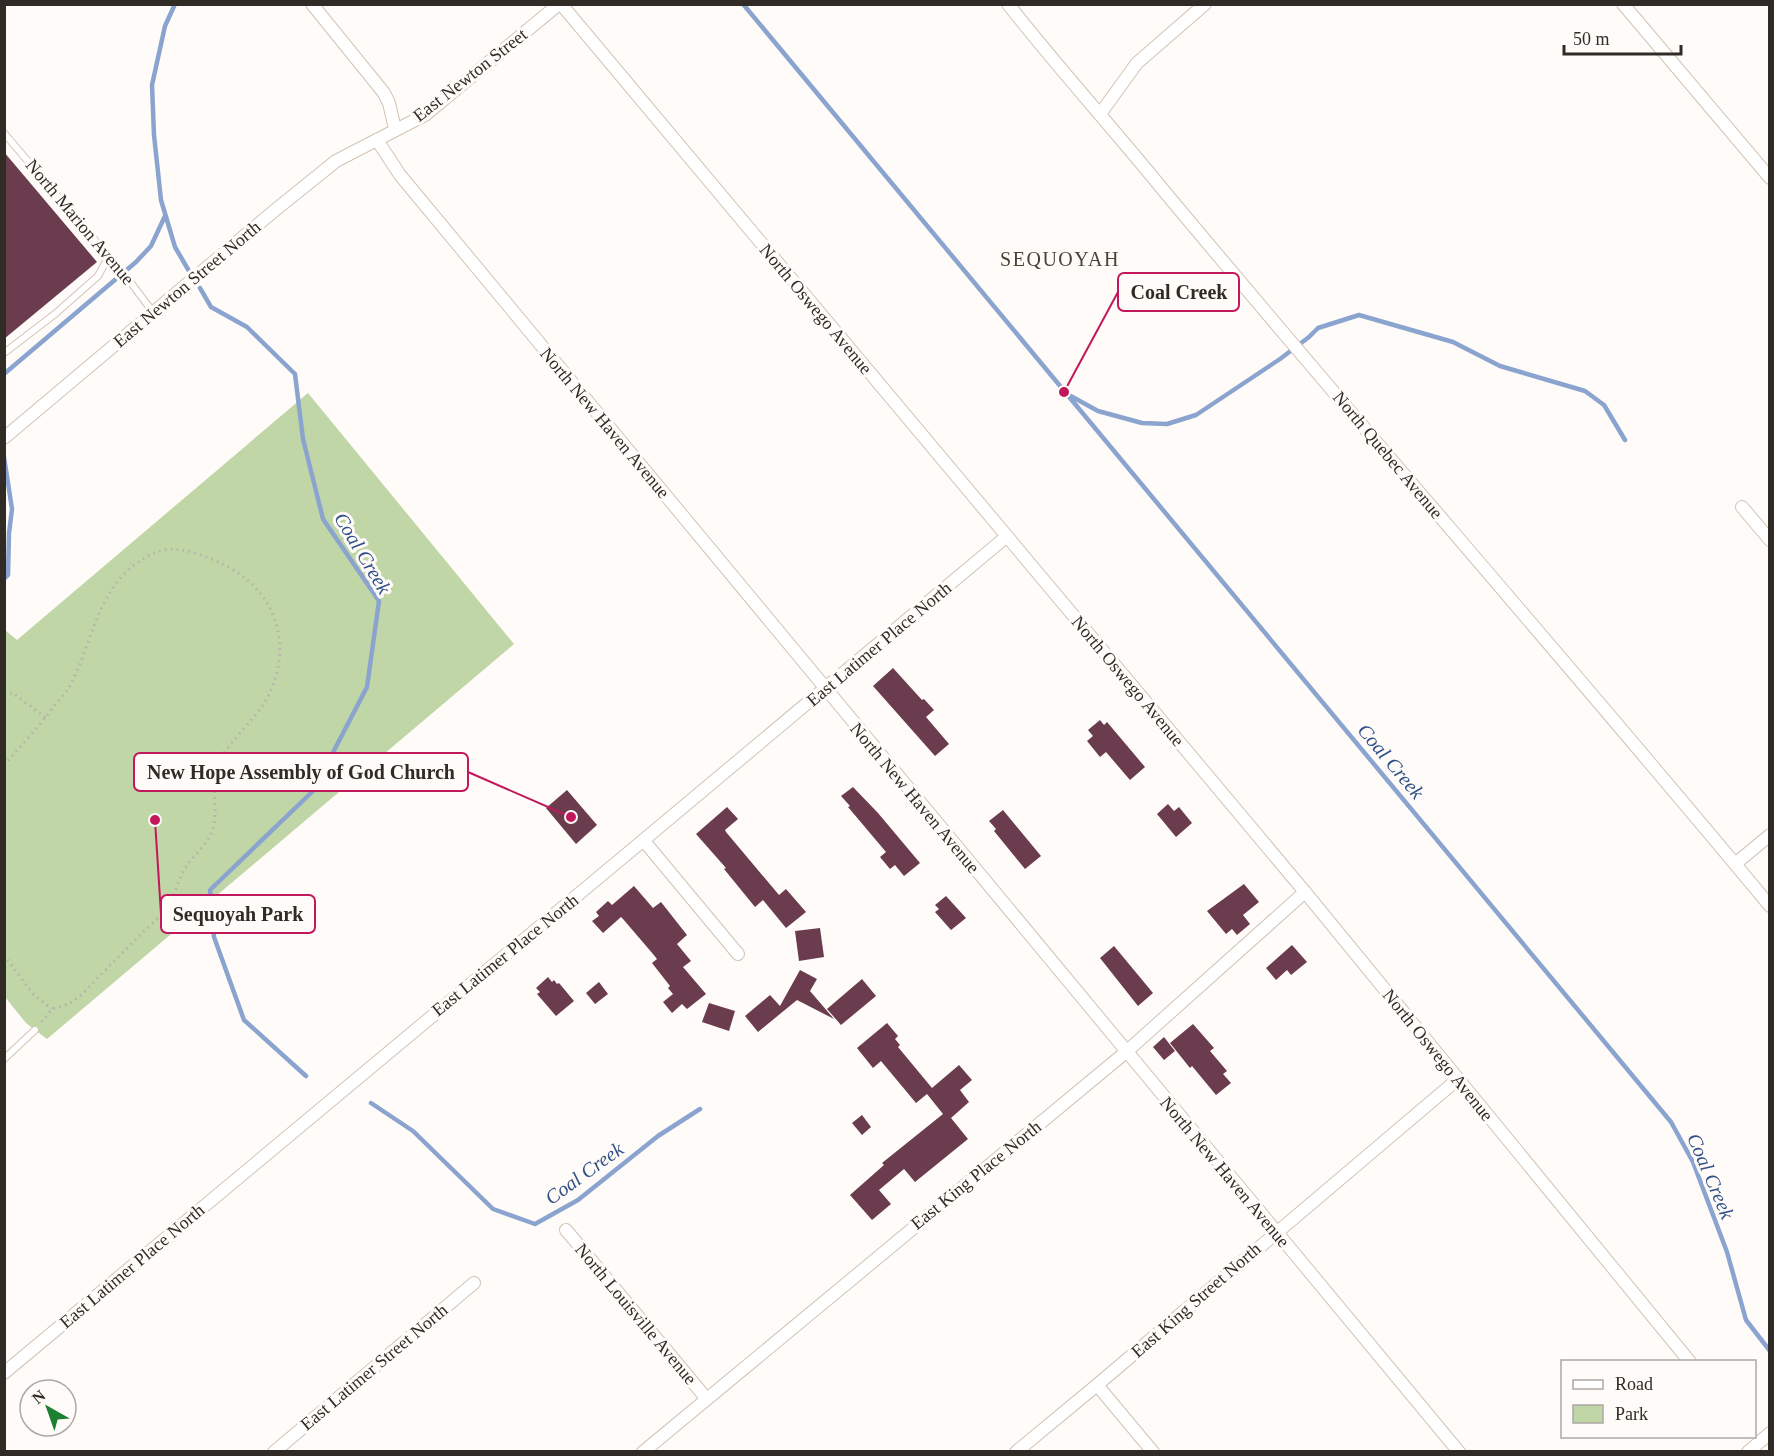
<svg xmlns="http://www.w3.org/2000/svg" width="1774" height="1456" viewBox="0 0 1774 1456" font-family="Georgia,serif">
  <rect width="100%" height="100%" fill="#fefbf8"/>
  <path fill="#c1d6a6" d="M308,393L514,644L47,1039L26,1023L5,997V630L17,640Z"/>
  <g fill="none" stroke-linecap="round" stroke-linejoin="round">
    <g stroke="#8aa4cf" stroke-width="4.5">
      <path d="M175,4L165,26L152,85L154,135L161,200L175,247L189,271"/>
      <path d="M743,4L1671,1122L1693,1162L1727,1252L1746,1320L1770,1351"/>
      <path d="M200,288L211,307L247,327L295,374L303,439L323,519L379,601L367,687L313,791L210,890L214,937L244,1020L306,1076"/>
      <path d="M4,374L136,262L151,246L165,216"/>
      <path d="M1067,394L1098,411L1142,423L1167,424L1196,415L1280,359L1309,337L1318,328L1359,315L1453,342L1500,366L1585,391L1604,405L1625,440"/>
      <path d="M4,457L12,509L9,533L8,575L4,579"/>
      <path d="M371,1103L413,1131L493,1209L535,1224L578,1200L658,1136L700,1109"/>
    </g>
  </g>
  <g fill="#6b3c4e">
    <path d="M4,152L97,262L4,339Z"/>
    <path d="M893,668L922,700L924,699L934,710L926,717L949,744L935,756L873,686Z"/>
    <path d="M1100,720L1104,725L1107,722L1145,767L1130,780L1106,752L1100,757L1087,741L1093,736L1088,730Z"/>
    <path d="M853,787L878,813L920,863L904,876L895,865L890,869L880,857L886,852L848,807L850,806L841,796Z"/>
    <path d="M567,790L597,825L576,844L546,808Z"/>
    <path d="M1168,804L1174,811L1179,807L1192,823L1176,837L1157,814Z"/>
    <path d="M727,807L738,819L725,830L726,832L779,895L786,889L806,912L786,928L763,900L755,907L724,869L726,868L696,834Z"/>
    <path d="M1003,810L1041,856L1025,869L994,831L996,829L989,821Z"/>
    <path d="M1244,884L1259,902L1243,915L1250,924L1237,935L1232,929L1226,934L1207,911Z"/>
    <path d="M634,886L653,908L661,902L687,935L677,944L691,961L683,967L706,994L687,1009L682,1004L672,1013L663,1002L673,994L668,988L670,986L652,963L657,959L653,954L623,919L621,917L603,933L592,921L599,916L596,912L608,901L612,905Z"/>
    <path d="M946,896L966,918L951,930L935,912L939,909L935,905Z"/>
    <path d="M820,928L824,957L799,961L795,931Z"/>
    <path d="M1292,945L1307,962L1291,975L1287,970L1276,980L1266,968Z"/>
    <path d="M1114,946L1153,993L1138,1006L1100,958Z"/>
    <path d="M800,970L817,979L810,991L834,1019L797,1000L758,1032L745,1016L770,995L780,1006Z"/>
    <path d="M548,977L552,982L554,980L557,984L559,983L574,1001L556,1016L537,994L540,992L536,988Z"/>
    <path d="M862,979L876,996L841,1025L827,1009Z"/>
    <path d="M599,982L608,994L595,1004L586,993Z"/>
    <path d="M709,1003L735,1011L729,1031L702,1022Z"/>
    <path d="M887,1023L898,1036L895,1039L900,1045L898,1047L932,1088L959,1065L972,1080L960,1090L969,1102L951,1118L968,1139L915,1182L904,1169L879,1190L891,1204L872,1220L850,1195L884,1165L882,1163L943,1114L927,1094L916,1103L881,1061L873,1068L857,1048Z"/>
    <path d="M1193,1024L1214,1048L1210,1051L1227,1071L1223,1074L1231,1083L1216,1095L1192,1066L1190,1068L1170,1043Z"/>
    <path d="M1164,1037L1175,1051L1164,1060L1153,1047Z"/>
    <path d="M862,1115L871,1127L862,1135L852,1123Z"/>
  </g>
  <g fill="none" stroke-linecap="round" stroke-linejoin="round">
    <g stroke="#d2c4b6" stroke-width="8">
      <g id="service">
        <path d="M4,133L128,279L153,312"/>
        <path d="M4,353L55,314L98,276L109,256"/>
        <path d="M4,1059L35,1030"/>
      </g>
    </g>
    <g stroke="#d2c4b6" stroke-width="14">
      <g id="minor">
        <path d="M312,4L384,93L389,103L395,129"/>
        <path d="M561,4L1305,892L1690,1362"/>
        <path d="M1008,4C1058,68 1113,128 1164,191C1364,431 1570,665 1770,906"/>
        <path d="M1623,4L1770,178"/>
        <path d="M1100,114L1137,63L1205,4"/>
        <path d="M377,140L400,175L1459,1452"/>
        <path d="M4,438L274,211L336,161L425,115L559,4"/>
        <path d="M1742,507L1770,540"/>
        <path d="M644,841L738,954"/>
        <path d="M1735,864L1770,835"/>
        <path d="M566,1230L706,1398"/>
        <path d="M4,1373C338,1093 673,817 1006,537"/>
        <path d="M1097,1385L1153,1452"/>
        <path d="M274,1452L474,1283"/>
        <path d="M643,1452L1126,1052L1305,892"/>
        <path d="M1016,1452L1097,1385L1458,1079"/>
        <path d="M1748,1452L1770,1433"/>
      </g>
    </g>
    <g stroke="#b6b1ae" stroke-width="3" stroke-dasharray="1.5 4.5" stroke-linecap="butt">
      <path d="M4,693H13L46,718"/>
      <path d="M4,765C20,747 37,729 51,710C56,703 63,696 68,689C91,649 95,596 133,566C163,542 183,547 216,561C276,586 297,646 265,702C252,723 228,742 218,764C209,785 220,809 212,831C208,844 194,855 186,867C177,881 174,899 164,912C156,921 146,929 138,937C119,956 100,976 81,995L69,1004L52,1009L40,1024"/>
      <path d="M4,955L33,994L52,1009"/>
    </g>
    <use href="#service" stroke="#fff" stroke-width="6"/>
    <use href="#minor" stroke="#fff" stroke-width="12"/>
  </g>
  <g text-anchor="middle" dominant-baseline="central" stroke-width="6" stroke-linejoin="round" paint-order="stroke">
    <g font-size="18" fill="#312b26" stroke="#fefbf8">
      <text transform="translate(470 75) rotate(-38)">East Newton Street</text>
      <text transform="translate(80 222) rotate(50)">North Marion Avenue</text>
      <text transform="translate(187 284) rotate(-40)">East Newton Street North</text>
      <text transform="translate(816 309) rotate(50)">North Oswego Avenue</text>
      <text transform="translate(605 423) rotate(50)">North New Haven Avenue</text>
      <text transform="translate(1388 455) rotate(50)">North Quebec Avenue</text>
      <text transform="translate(879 644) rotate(-40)">East Latimer Place North</text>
      <text transform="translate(1128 681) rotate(50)">North Oswego Avenue</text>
      <text transform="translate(915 798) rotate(50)">North New Haven Avenue</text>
      <text transform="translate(505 955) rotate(-39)">East Latimer Place North</text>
      <text transform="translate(1438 1055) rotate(51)">North Oswego Avenue</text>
      <text transform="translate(1225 1172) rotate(50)">North New Haven Avenue</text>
      <text transform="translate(976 1175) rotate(-39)">East King Place North</text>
      <text transform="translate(132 1266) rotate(-40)">East Latimer Place North</text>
      <text transform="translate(1196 1300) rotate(-41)">East King Street North</text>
      <text transform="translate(636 1314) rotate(50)">North Louisville Avenue</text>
      <text transform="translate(374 1367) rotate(-40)">East Latimer Street North</text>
    </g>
    <g font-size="20" letter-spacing="1.5" fill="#4c4134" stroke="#fefbf8">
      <text x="1060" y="259">SEQUOYAH</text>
    </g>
    <g font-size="20" font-style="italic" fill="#305087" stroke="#fefbf8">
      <text transform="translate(363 553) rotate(59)">Coal Creek</text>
      <text transform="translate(1391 761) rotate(50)">Coal Creek</text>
      <text transform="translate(584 1173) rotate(-36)">Coal Creek</text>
      <text transform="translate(1711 1176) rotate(67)">Coal Creek</text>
    </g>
  </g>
  <path fill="none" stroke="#c2185b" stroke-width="2" d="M1064 392L1118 292M571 817L468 772M155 820L161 914"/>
  <g fill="#c2185b" stroke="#fefbf8" stroke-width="2">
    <circle cx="1064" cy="392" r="6"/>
    <circle cx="571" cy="817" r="6"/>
    <circle cx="155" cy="820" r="6"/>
  </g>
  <g fill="#fefbf8" stroke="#c2185b" stroke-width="2">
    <rect x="1118" y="273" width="121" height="38" rx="6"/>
    <rect x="134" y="753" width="334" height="38" rx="6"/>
    <rect x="161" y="895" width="154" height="38" rx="6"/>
  </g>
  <g font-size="20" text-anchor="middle" font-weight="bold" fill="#312b26">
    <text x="1179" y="299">Coal Creek</text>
    <text x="301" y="779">New Hope Assembly of God Church</text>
    <text x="238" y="921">Sequoyah Park</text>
  </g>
  <rect width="1774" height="1456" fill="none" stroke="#312b26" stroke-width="12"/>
  <rect x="1561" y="1360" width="195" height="78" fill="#fefbf8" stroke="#aca8a4" stroke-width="1.5"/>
  <rect x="1573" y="1380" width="30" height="9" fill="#ffffff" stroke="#aca8a4" stroke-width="1.5"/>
  <text x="1615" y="1390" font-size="18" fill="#312b26">Road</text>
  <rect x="1573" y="1405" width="30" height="18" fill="#c1d6a6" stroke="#aca8a4" stroke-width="1.5"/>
  <text x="1615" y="1420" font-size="18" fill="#312b26">Park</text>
  <g transform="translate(48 1408) rotate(320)"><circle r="28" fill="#fefbf8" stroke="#aca8a4" stroke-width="1.5"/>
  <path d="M0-4.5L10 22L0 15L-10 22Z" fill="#1c7f31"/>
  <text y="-9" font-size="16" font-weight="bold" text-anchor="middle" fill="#312b26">N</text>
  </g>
  <path d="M1564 45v9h117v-9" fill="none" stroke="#312b26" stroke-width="3"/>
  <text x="1573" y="45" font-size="18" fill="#312b26" stroke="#fefbf8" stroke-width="4.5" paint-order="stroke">50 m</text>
</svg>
